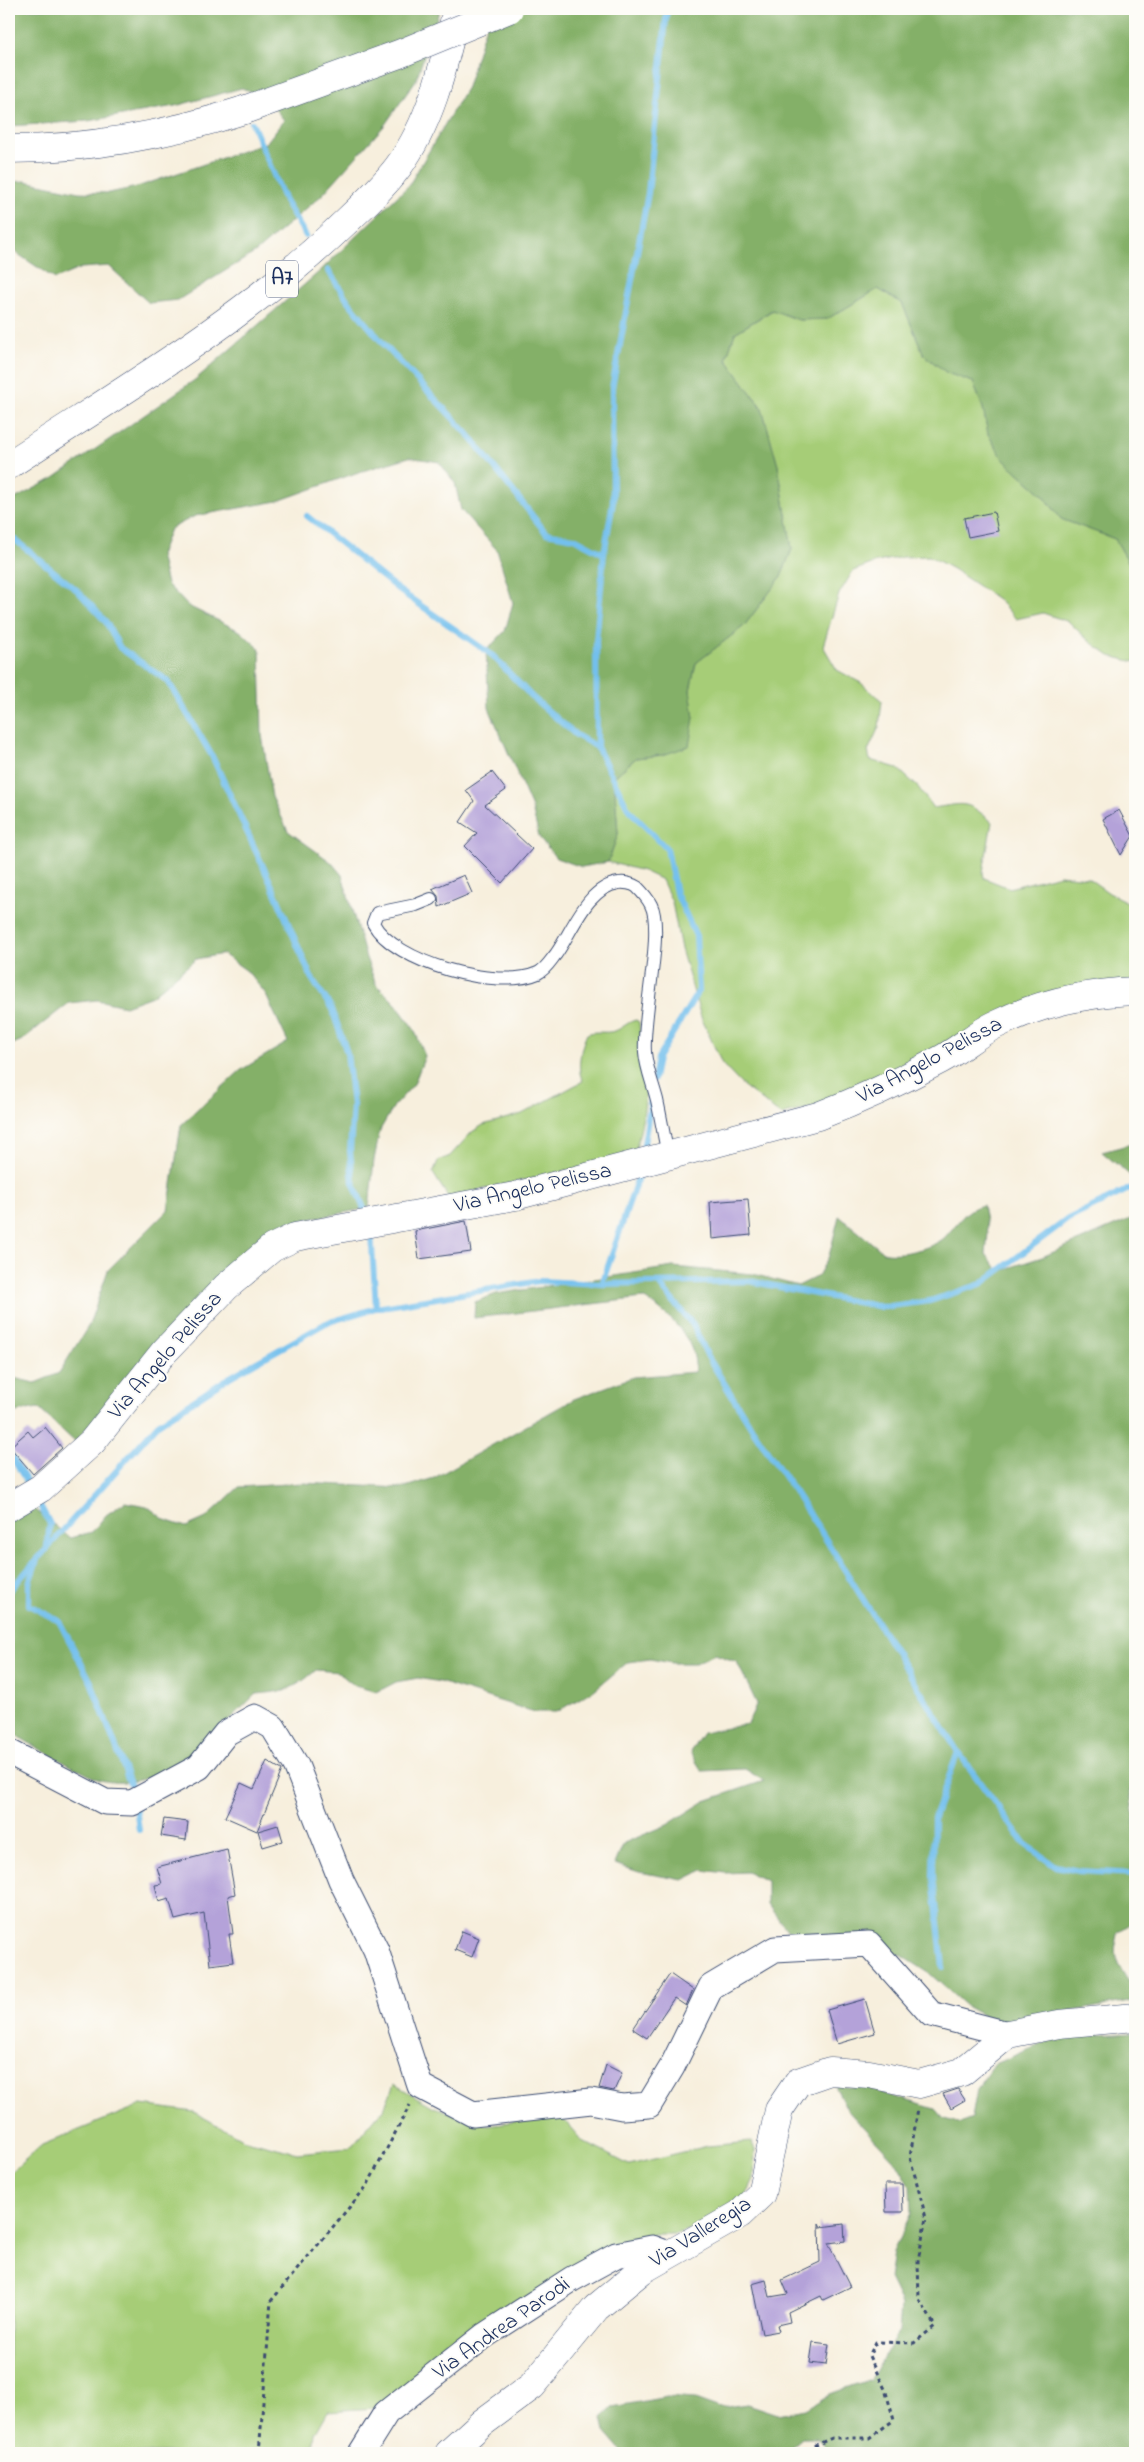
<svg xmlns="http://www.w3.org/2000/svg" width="1144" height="2462" viewBox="0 0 1144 2462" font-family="'Indie Flower',sans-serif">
  <rect width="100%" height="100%" fill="#fdfcf7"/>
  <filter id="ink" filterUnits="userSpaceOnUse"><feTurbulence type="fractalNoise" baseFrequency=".02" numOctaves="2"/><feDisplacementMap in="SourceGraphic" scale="10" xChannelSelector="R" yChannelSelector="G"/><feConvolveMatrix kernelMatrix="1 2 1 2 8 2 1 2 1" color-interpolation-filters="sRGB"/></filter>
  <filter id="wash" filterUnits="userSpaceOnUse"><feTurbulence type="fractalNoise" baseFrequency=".0096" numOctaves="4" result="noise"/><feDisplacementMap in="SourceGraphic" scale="20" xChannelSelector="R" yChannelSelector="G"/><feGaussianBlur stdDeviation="1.12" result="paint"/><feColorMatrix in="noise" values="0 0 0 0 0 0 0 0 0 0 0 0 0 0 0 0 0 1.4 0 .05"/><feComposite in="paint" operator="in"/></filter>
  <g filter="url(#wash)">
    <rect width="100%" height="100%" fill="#f7efdd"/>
    <g fill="#a6cd77" stroke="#607e6a">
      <path d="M878,289L902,303L924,355L947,373L973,382L983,408L988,434L1003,459L1044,496L1061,519L1115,539L1135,573V662L1110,656L1089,641L1069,622L1043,613L1016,619L998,599L953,569L929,556L903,557L877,562L853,571L839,594L823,646L837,670L861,683L882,701L879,727L868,751L870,760L897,768L918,787L933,808C966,803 966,800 992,822L983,872L984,878L1009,888L1060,875L1088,878L1109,893L1135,906V980L924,1056L817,1106L781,1115L741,1084L722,1064L701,1017L681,949L672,902L662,880L643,871L608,862L618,834L614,777L636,758L663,755L694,718L690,690L696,663L744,626L781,577L792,549L778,466L762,408L726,359L735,333L773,310L799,320L827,319Z"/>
      <path d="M636,1020L639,1022C640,1042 645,1060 646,1080C647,1103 640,1134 634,1156L448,1197L433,1173L438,1161L450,1156L472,1132L483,1125L522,1114L583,1081C576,1071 581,1045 587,1034C596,1030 605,1034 615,1031C623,1028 627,1022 636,1020Z"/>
      <path d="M394,2084L434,2107L486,2125L512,2122L538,2116L564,2120L582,2141L629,2165L708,2146L751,2142L755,2150L754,2179L743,2202L716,2221L675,2234H655L615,2245L502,2318L441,2352L419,2367L404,2390L375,2408L328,2411L315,2434L313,2453H9V2174L42,2145L141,2105L194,2112L242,2139L297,2153L350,2148L385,2107Z"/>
    </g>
    <g fill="#84b068" stroke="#507063">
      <path d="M9,9H440L416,80L384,126L322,195L256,252L178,300L149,303L109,266L81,268L55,279L9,248V182L25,181L79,192L109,193L137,187L266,143L284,120L267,99L242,88L175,106L88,121L9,126Z"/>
      <path d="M491,9H1135V573L1115,539L1061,519L1044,496L1003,459L988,434L983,408L973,382L947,373L924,355L902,303L878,289L827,319L799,320L772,310L735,333L726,359L762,408L778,466L792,549L781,577L744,626L696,663L690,690L694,718L689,746L663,755L636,758L614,777L618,834L608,862L582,867L556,858L539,837L532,808L489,708L486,651L505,631L513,603L497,550L461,510L455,483L439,462L409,457L356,473L278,501L195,516L170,529L160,555L167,584L188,606L240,631L260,649L262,735L272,797L288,831L331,862L342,875L366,958L376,984L396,1004L414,1029L425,1056L414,1084L394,1106L380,1130L374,1160L369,1208L289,1223L252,1244L75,1442L38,1408L16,1412L9,1408V1377L35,1383L59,1373L89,1325L108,1270L168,1210L181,1125L241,1070L288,1042L265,993L247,971L223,954L196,959L152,996L125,1006L97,1000L69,1003L22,1040L9,1046V502L54,478L196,379L320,271L409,185L467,87Z"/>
      <path d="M1135,1143V1176L1132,1177L1102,1152Z"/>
      <path d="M983,1205L988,1233L986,1254L999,1271L1042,1257L1135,1217V1780L1130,1791L1133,1812L1135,1815V1921L1118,1932C1118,1938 1115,1946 1115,1952C1116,1969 1135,1984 1135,2000L1008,2023L987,2018L967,2007L929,1973L901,1955L827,1935L790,1934L767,1904V1881L747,1872L725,1873L703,1870L683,1880L639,1872L615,1864L624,1843L667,1825L705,1801L764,1781L745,1769L702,1771L690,1752L703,1733L747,1724L757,1704L737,1662L715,1654L695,1663H672L650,1659L628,1662L593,1691L556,1712H534L440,1682L418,1678L396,1682L377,1692L355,1686L338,1672L316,1670C295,1689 284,1692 256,1694C215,1733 164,1795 100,1780C93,1778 86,1773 79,1770C55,1758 32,1745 9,1731V1519L36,1510L70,1538L92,1532L106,1515L125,1502L147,1506L165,1520L186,1527L206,1518L239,1487L303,1483L402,1488L434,1478L574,1399L633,1377L695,1372C698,1340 668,1313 643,1298L474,1318L475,1302L496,1294L673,1267L753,1274L798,1286L818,1276L829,1256L839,1216L883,1252C897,1257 935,1248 945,1237C958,1224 964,1209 983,1205Z"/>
      <path d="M1135,2033V2453H831L816,2438H802L784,2453H624L605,2431L602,2418L612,2407L667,2397L695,2399L720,2408L748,2404L778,2414L806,2409L830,2394L871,2379L899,2331L901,2304L889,2279L893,2252L911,2213L910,2186L897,2163L848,2111L835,2086L866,2088L935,2109L944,2119L959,2123L972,2118L977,2089L994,2064L1059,2037Z"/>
    </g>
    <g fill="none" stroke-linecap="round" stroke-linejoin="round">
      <g stroke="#73c0ed" stroke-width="6">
        <path d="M252,123L285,201L306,236"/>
        <path d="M328,270L348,301L386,347L468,434L546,533L574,538L604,554"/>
        <path d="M307,516L400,591L492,655L532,697L576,735L597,747"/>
        <path d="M9,535L78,591L106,622L120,648L168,681L212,756L273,888L311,977L332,1009L347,1053L353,1105L350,1151L353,1182L367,1216"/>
        <path d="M654,1079L658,1058L699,990L696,936L676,893L667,849L629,810L597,747L596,641L604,554L613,502L612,388L648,193L667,9"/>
        <path d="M642,1156L652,1094"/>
        <path d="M371,1231L376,1308"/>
        <path d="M602,1284L640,1171"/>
        <path d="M659,1284L693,1325L708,1357L750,1425L820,1530L958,1752L1025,1844L1055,1866L1079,1871L1135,1874"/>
        <path d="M9,1452L30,1487"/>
        <path d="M36,1498L50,1524L47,1546"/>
        <path d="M37,1560L29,1583V1605L59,1621L91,1682L134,1794"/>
        <path d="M9,1591L158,1424L230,1377L326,1323L376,1308L540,1281L602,1284L749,1281L882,1307L930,1301L981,1284L1068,1219L1135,1186"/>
        <path d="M136,1807L139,1830"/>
        <path d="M943,1967L933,1877L934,1818L958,1752"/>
      </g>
    </g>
    <g id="blocks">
      <g fill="#b4a2d9">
        <path d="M994,512L998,531L968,537L964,518Z"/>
        <path d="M492,772L506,790L485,805L532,849L502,883L465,846L477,833L460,822L474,801L466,790Z"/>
        <path d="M1119,810L1133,836L1121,855L1103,819Z"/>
        <path d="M464,875L472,893L439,907L438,896L432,889Z"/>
        <path d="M748,1199L751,1235L712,1239L710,1202Z"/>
        <path d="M466,1221L471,1252L419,1259L415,1231Z"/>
        <path d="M45,1427L62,1448L33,1474L10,1447L28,1431L33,1437Z"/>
        <path d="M267,1761L282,1770L257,1831L225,1817L241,1783L254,1789Z"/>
        <path d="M164,1819L188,1822L186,1840L161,1836Z"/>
        <path d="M278,1825L283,1841L263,1847L258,1831Z"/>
        <path d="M227,1849L235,1894L228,1896L233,1934H229L233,1962L210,1965L204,1913L175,1920L169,1899L159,1902L155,1885L162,1884L157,1867Z"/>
        <path d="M462,1931L479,1938L472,1957L455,1950Z"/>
        <path d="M670,1974L693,1990L686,2006L674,1998L647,2038L633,2029Z"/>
        <path d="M865,1999L875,2033L837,2044L827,2010Z"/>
        <path d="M606,2065L622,2073L614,2091L599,2088Z"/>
        <path d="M958,2089L965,2100L951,2108L943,2094Z"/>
        <path d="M885,2184H902L903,2212H886Z"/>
        <path d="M819,2223L821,2227L844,2224L845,2241L828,2243L850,2287L823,2300L821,2296L788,2312L790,2322L777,2325L779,2331L762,2334L752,2284L766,2280L770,2297L788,2294L782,2280L820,2262Z"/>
        <path d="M813,2342L829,2344L826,2365L810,2363Z"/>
      </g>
    </g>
  </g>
  <g filter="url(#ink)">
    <use href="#blocks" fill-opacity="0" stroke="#3c4c71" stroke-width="1"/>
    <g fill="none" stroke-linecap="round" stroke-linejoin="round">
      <g stroke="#3c4c71" stroke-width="14">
        <path id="service" d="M431,899L416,905L377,913L373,923C394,963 498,991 538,973C546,969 551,960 556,954C573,930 587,887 619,883C624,882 633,884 637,887C642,892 648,899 651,905C664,930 642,1017 645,1052C646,1068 653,1084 657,1100C661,1118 664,1137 668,1155"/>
      </g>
      <g stroke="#3c4c71" stroke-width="27">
        <g id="minor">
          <path d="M9,1752L105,1802L132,1803L199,1767L226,1733L255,1717L273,1727L296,1765L341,1880L376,1950L420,2086L473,2114L591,2101L622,2107L649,2105L672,2067L711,1987L775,1949L869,1944L931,2014L1008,2034"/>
          <path d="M361,2453L386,2413L484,2336L572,2279L616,2255L652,2248L668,2254"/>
        </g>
      </g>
      <g stroke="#3c4c71" stroke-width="29">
        <g id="tertiary">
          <path d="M9,1507L41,1488L92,1442L164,1352L226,1287L272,1248L295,1237L515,1196L818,1116C860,1100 901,1081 940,1060C959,1050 976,1034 995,1025C1039,1003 1087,993 1135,991"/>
          <path d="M449,2453L482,2423L532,2386L596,2308L642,2270L740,2214L761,2194L779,2110L798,2082L830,2071L869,2074L919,2084L962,2072L1008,2034L1059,2024L1135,2017"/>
        </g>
      </g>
      <g stroke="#3c4c71" stroke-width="29">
        <g id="motorway">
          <path d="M9,149C90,149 167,135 244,110"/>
          <path d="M9,465C120,392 237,324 335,232C356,212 380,191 398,167C432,121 444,64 457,9"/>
        </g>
      </g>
      <g stroke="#3c4c71" stroke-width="3" stroke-dasharray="4 4" stroke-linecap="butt">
        <path d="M259,2453L271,2301L367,2186L410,2105"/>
        <path d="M822,2453L816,2445L832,2438H869L894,2420L885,2389L869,2356L876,2342L914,2343L935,2326L919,2299L918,2261L926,2218L910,2157L918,2108"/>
      </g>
      <use href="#service" stroke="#fff" stroke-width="12"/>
      <use href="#minor" stroke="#fff" stroke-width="25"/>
      <use href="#tertiary" stroke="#fff" stroke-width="28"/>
      <use href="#motorway" stroke="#fff" stroke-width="28"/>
      <g stroke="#3c4c71" stroke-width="29" stroke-linecap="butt">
        <path id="motorway-bridge" d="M244,110L399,54L509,9"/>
      </g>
      <use href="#motorway-bridge" stroke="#fff" stroke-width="28"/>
    </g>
  </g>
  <g text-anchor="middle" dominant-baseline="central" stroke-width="4" stroke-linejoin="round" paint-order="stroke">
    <rect fill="#fdfcf7" stroke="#5f6c8c" stroke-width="1" x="266" y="260.5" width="32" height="37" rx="4"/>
    <g font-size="21" font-weight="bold" fill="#1b2f5e">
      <text x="282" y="279">A7</text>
    </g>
    <g font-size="22" fill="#1b2f5e" stroke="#fdfcf7">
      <text transform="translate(930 1061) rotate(-28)">Via Angelo Pelissa</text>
      <text transform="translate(533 1189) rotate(-13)">Via Angelo Pelissa</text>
      <text transform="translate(166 1356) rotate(-49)">Via Angelo Pelissa</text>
      <text transform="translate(701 2233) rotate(-32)">Via Valleregia</text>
      <text transform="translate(502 2329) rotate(-35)">Via Andrea Parodi</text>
    </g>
  </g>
  <rect width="1144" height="2462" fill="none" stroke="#fdfcf7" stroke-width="30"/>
</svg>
